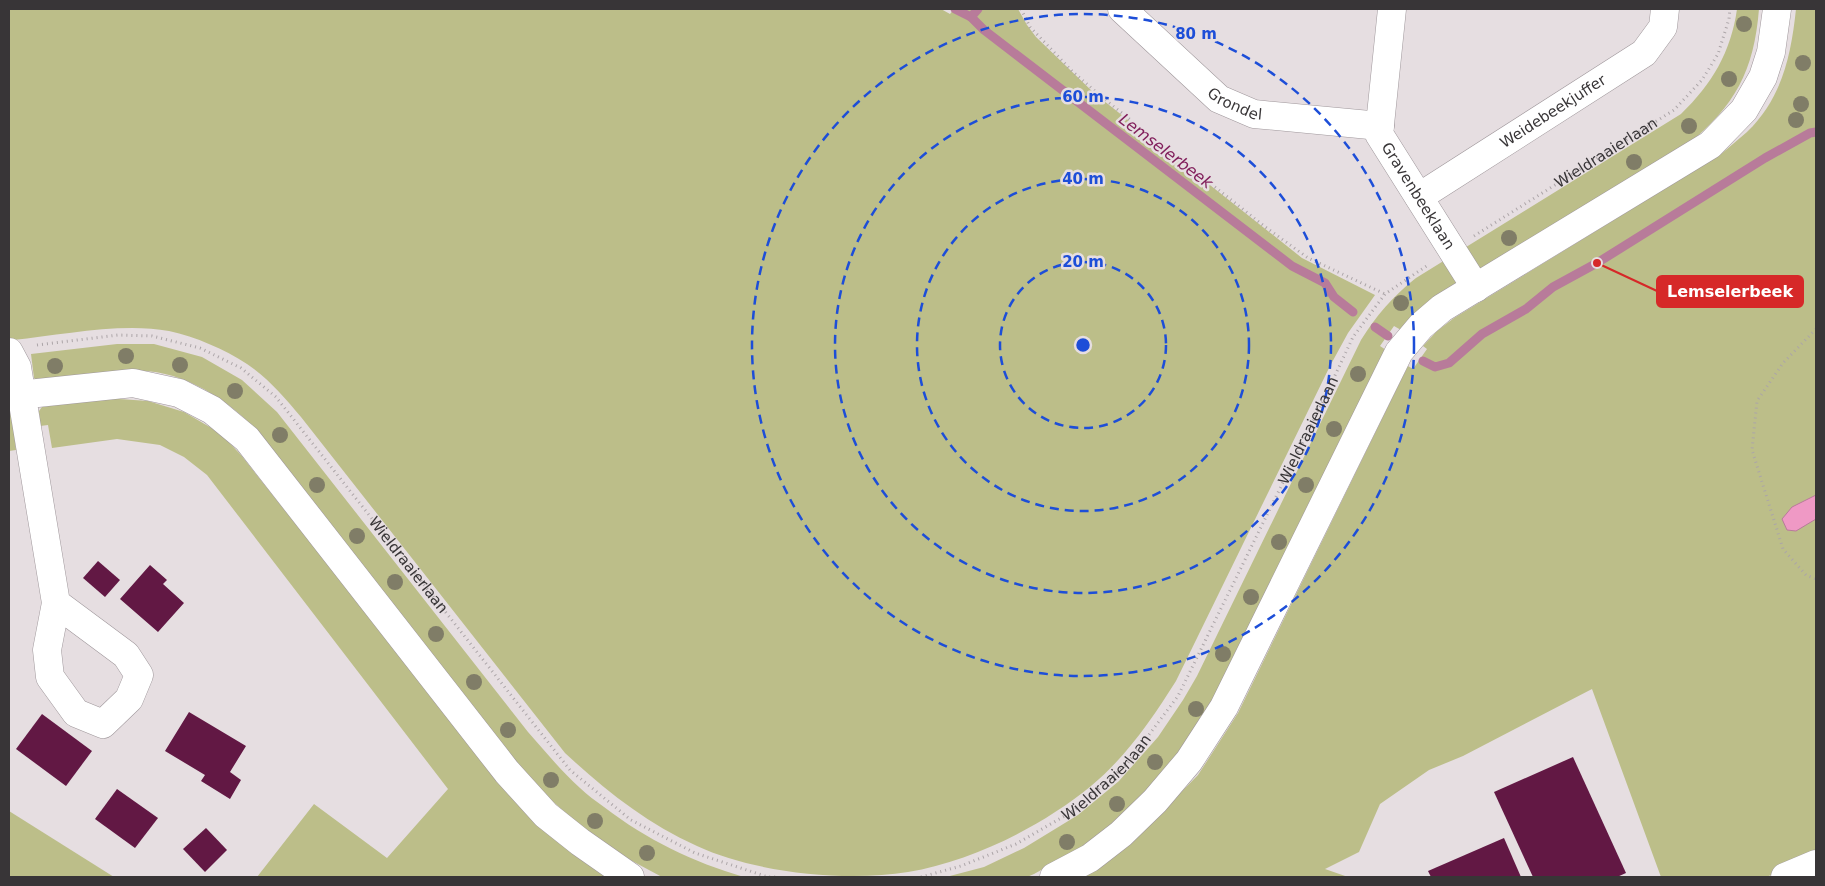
<svg xmlns="http://www.w3.org/2000/svg" width="1825" height="886" viewBox="0 0 1825 886" font-family="'DejaVu Sans',sans-serif">
  <rect width="100%" height="100%" fill="#e6dee1"/>
  <g fill="#bcbe89">
    <path d="M9,9H941L950,14L954,9H1018L1027,25L1036,37L1094,93L1302,258L1375,295L1348,333L1330,366L1176,681C1152,719 1126,757 1091,786C1041,827 972,861 908,872C845,882 755,873 697,846C646,823 605,790 565,753L301,417C285,398 268,378 247,364C224,349 196,337 169,331C122,322 61,335 13,340L9,337Z"/>
    <path d="M1737,9H1759C1754,71 1735,106 1687,145L1401,330L1394,326L1380,346L1386,350L1199,728L1159,780L1118,820L1081,848L1034,874L1027,877H946L984,867L1024,848L1078,815L1119,781L1158,737L1183,700L1197,676L1361,340C1376,316 1393,296 1416,278L1681,114C1712,84 1731,52 1737,9Z"/>
    <path d="M1796,9H1816V857L1766,877H1661L1592,689L1463,756L1429,770L1380,804L1359,852L1325,869L1348,877H1082L1138,836L1198,775L1238,713L1400,382L1408,366L1413,369L1427,349L1423,346L1437,331L1454,318L1720,155C1729,147 1738,140 1747,132C1782,98 1791,56 1796,9Z"/>
    <path d="M117,344H154L202,357L242,380L277,412L528,732C545,751 561,771 580,788C587,795 596,801 604,807C647,840 693,862 744,877H662L621,855L584,829L550,799L522,769L257,431C230,401 184,371 141,371C130,371 118,374 107,375C84,377 61,379 38,381L34,378L31,354Z"/>
    <path d="M105,398L148,401L184,412L220,433L241,455L499,781L538,824L584,862L609,877H257L314,804L387,858L448,789L207,475L184,457L160,445L117,439L52,448L48,425L40,426L39,411L42,407Z"/>
    <path d="M9,412L12,414L16,450L9,451Z"/>
    <path d="M9,811L114,877H9Z"/>
  </g>
  <path fill="#ef99c5" stroke="#b87b9a" d="M1816,495V519L1796,531L1787,530L1782,519L1792,507Z"/>
  <g fill="none" stroke-linecap="round" stroke-linejoin="round">
    <g stroke="#b87b9a" stroke-width="9">
      <path d="M955,9L971,17"/>
      <path d="M978,9L971,17L984,30L1292,266L1325,283L1334,297L1353,312"/>
      <path d="M1375,327L1388,336"/>
      <path d="M1423,361L1435,367L1449,363L1482,334L1526,309L1553,287L1597,263L1765,158L1810,133L1816,132"/>
    </g>
  </g>
  <g fill="#621844">
    <path d="M98,561L120,580L105,597L83,578Z"/>
    <path d="M150,565L167,580L163,584L184,603L158,632L120,599Z"/>
    <path d="M189,712L246,746L230,772L241,780L230,799L201,781L205,775L165,751Z"/>
    <path d="M42,714L92,751L66,786L16,749Z"/>
    <path d="M1573,757L1626,873L1617,877H1533L1494,792Z"/>
    <path d="M117,789L158,818L135,848L95,819Z"/>
    <path d="M206,828L227,850L205,872L183,849Z"/>
    <path d="M1504,838L1521,877H1431L1428,871Z"/>
  </g>
  <g fill="none" stroke-linecap="round" stroke-linejoin="round">
    <g stroke="#9f979b" stroke-width="29">
      <g id="minor">
        <path id="s4" d="M1122,9L1219,99L1254,114L1380,126"/>
        <path id="s5" d="M1392,9L1379,134L1476,288"/>
        <path id="s6" d="M1419,197L1644,53L1663,27L1665,9"/>
        <path d="M9,352L17,367L56,603L47,650L50,677L76,713L103,724L129,699L139,675L126,655L56,603"/>
        <path d="M9,396L133,383L179,393L212,410L247,439L507,772L546,815L580,842L630,877"/>
        <path d="M1054,877L1090,858L1121,834L1155,801L1189,761L1224,707L1399,352L1421,326L1442,308L1710,145L1744,110L1763,77L1771,52L1777,9"/>
        <path d="M1785,877L1816,864"/>
      </g>
    </g>
    <g stroke="#aca5a8" stroke-width="3" stroke-dasharray="1 4" stroke-linecap="butt">
      <path d="M1021,9L1030,27L1073,72L1103,98L1264,226L1308,258L1385,294"/>
      <path id="s1" d="M1474,236L1674,110L1702,80L1718,54L1729,19L1730,9"/>
      <path d="M1816,329L1783,363L1757,401L1752,450L1783,549L1806,575L1816,579"/>
      <path id="s2" d="M37,345L118,335L152,336L200,348L241,368L276,397L570,770L631,820L695,853L768,877H777"/>
      <path id="s3" d="M921,877L961,866L1016,844L1075,810L1127,764L1178,696L1324,399L1353,337L1385,294L1428,265"/>
    </g>
    <use href="#minor" stroke="#fff" stroke-width="28"/>
  </g>
  <g fill="#807d67">
    <circle cx="1744" cy="24" r="8"/>
    <circle cx="1803" cy="63" r="8"/>
    <circle cx="1729" cy="79" r="8"/>
    <circle cx="1801" cy="104" r="8"/>
    <circle cx="1796" cy="120" r="8"/>
    <circle cx="1689" cy="126" r="8"/>
    <circle cx="1634" cy="162" r="8"/>
    <circle cx="1509" cy="238" r="8"/>
    <circle cx="1401" cy="303" r="8"/>
    <circle cx="126" cy="356" r="8"/>
    <circle cx="180" cy="365" r="8"/>
    <circle cx="55" cy="366" r="8"/>
    <circle cx="1358" cy="374" r="8"/>
    <circle cx="235" cy="391" r="8"/>
    <circle cx="1334" cy="429" r="8"/>
    <circle cx="280" cy="435" r="8"/>
    <circle cx="317" cy="485" r="8"/>
    <circle cx="1306" cy="485" r="8"/>
    <circle cx="357" cy="536" r="8"/>
    <circle cx="1279" cy="542" r="8"/>
    <circle cx="395" cy="582" r="8"/>
    <circle cx="1251" cy="597" r="8"/>
    <circle cx="436" cy="634" r="8"/>
    <circle cx="1223" cy="654" r="8"/>
    <circle cx="474" cy="682" r="8"/>
    <circle cx="1196" cy="709" r="8"/>
    <circle cx="508" cy="730" r="8"/>
    <circle cx="1155" cy="762" r="8"/>
    <circle cx="551" cy="780" r="8"/>
    <circle cx="1117" cy="804" r="8"/>
    <circle cx="595" cy="821" r="8"/>
    <circle cx="1067" cy="842" r="8"/>
    <circle cx="647" cy="853" r="8"/>
  </g>
  <g fill="none" stroke="#1d4ed8" stroke-width="2.5" stroke-dasharray="9 6">
    <circle cx="1083" cy="345" r="83"/>
    <circle cx="1083" cy="345" r="166"/>
    <circle cx="1083" cy="345" r="248"/>
    <circle cx="1083" cy="345" r="331"/>
  </g>
  <g text-anchor="middle" dominant-baseline="central" stroke-width="5" stroke-linejoin="round" paint-order="stroke">
    <g font-size="15" fill="#383537" stroke="#e6dee1">
      <text stroke="none"><textPath href="#s4" startOffset="149">Grondel</textPath></text>
      <text stroke="none"><textPath href="#s6" startOffset="159">Weidebeekjuffer</textPath></text>
      <text stroke="none"><textPath href="#s1" startOffset="156">Wieldraaierlaan</textPath></text>
      <text stroke="none"><textPath href="#s5" startOffset="199">Gravenbeeklaan</textPath></text>
      <text stroke="none"><textPath href="#s3" startOffset="619">Wieldraaierlaan</textPath></text>
      <text stroke="none"><textPath href="#s2" startOffset="470">Wieldraaierlaan</textPath></text>
      <text stroke="none"><textPath href="#s3" startOffset="214">Wieldraaierlaan</textPath></text>
    </g>
    <g font-size="16" font-style="italic" fill="#82205c" stroke="#e6dee1">
      <text transform="translate(1166 151) rotate(37)">Lemselerbeek</text>
    </g>
  </g>
  <circle cx="1083" cy="345" r="8" fill="#1d4ed8" stroke="#e6dee1" stroke-width="2.5"/>
  <g font-size="15" text-anchor="middle" font-weight="bold" fill="#1d4ed8" stroke="#e6dee1" stroke-width="5" stroke-linejoin="round" paint-order="stroke">
    <text x="1196" y="39">80 m</text>
    <text x="1083" y="102">60 m</text>
    <text x="1083" y="184">40 m</text>
    <text x="1083" y="267">20 m</text>
  </g>
  <path fill="none" stroke="#d62828" stroke-width="2" d="M1597 263L1657 291"/>
  <circle fill="#d62828" stroke="#e6dee1" stroke-width="2" cx="1597" cy="263" r="5"/>
  <rect fill="#d62828" stroke="#d62828" stroke-width="2" x="1657" y="276" width="146" height="31" rx="5"/>
  <g font-size="16" text-anchor="middle" font-weight="bold" fill="#fff">
    <text x="1730" y="297">Lemselerbeek</text>
  </g>
  <rect width="1825" height="886" fill="none" stroke="#383537" stroke-width="20"/>
</svg>
